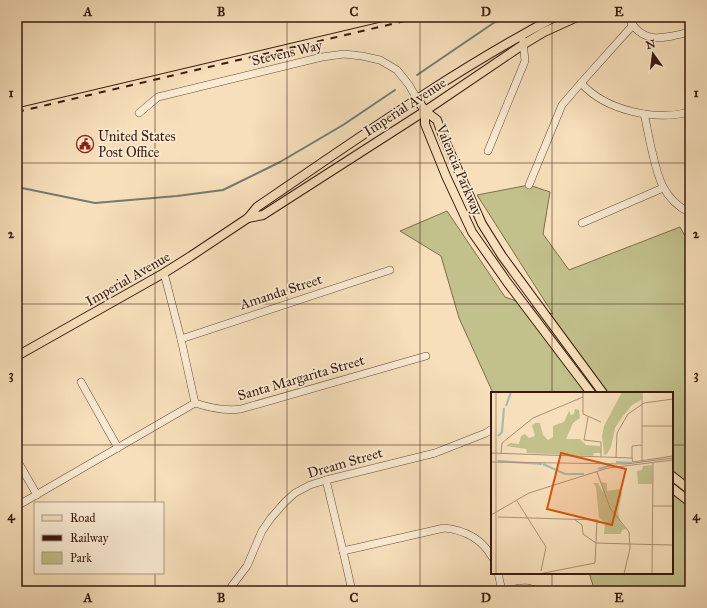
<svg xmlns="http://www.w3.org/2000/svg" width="707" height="608" viewBox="0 0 707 608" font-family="'IM FELL Great Primer',serif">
  <rect width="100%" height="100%" fill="#f6dfba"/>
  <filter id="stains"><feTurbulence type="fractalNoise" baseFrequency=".005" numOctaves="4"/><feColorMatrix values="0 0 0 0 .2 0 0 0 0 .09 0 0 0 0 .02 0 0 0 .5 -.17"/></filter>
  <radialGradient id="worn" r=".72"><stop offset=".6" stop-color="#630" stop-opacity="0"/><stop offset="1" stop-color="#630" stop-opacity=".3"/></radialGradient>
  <path fill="#c2c08b" stroke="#7e6d4c" d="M529,185L550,192L543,234L569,270L680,227L690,245V591H595L589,573H672V393H493L459,318L441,256L400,231L447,211L505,297L553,314L477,195Z"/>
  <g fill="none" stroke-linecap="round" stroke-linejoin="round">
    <g stroke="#757b70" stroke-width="2">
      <path d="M417,75L495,22L513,17"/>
      <path d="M17,187L95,203L177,196L223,190L280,162L343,125L395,90"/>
    </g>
    <g stroke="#694b39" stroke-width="8">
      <g id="minor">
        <path d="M628,17C642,46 665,38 690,32"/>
        <path d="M581,83C606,111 655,121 690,112"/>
        <path d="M139,113L158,97L322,57L344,54L362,56L380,60L397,70L409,85L417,99"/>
        <path d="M644,114C647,126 649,139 652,151C658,178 663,199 690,213"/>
        <path d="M488,151L525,61L523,41"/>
        <path d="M529,185L562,105L581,83L633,25"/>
        <path d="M582,223L663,188"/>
        <path d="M164,273L181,339L195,403"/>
        <path d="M181,339L390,270"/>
        <path d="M81,382L118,448"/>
        <path d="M17,460L37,495"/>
        <path d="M326,480L343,551L352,591"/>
        <path d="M17,506L195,403C210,408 226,411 241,409L426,356"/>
        <path d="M343,551L444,528C464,530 482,539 492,557"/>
        <path d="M498,573L502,591"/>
        <path d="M228,591L247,566L262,531L271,518L285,502L295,493L310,485L326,480L435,453L486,433L492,429"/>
        <path d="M506,591C517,589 526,585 536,591"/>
      </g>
    </g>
    <g stroke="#3a1a0e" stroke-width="10">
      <g id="major">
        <path d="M417,99L425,111L437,120L443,136L482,224L502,256L603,393"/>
        <path d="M425,111V124L446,176L472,232L507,282L591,393"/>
        <path d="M248,218L263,215L425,111L524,44L544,32L577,17"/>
        <path d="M17,356L164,273L191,256L248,218L257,207C354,141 451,72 555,17"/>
        <path d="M672,476L690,490"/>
        <path d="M672,488L690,502"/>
      </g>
    </g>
    <use href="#minor" stroke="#f9ead2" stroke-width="7"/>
    <use href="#major" stroke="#f6dfba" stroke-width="8"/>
    <path stroke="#3a1a0e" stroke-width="1" d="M17,108L402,17"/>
    <path stroke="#3a1a0e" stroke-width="2" stroke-dasharray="7 7" stroke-linecap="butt" d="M17,112L422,17"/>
  </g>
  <path fill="none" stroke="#3a1a0e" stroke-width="1" stroke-opacity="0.55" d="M155,17V503M287,17V591M420,17V591M552,17V393M17,163H690M17,304H690M17,445H492M672,445H690M155,573V591M552,573V591"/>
  <defs>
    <g id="civic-ring" transform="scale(0.9)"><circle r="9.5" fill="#f9ead2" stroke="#8f2418" stroke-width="1.5"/><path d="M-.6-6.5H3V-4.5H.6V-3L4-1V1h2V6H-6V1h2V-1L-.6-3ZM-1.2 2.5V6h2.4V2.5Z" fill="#8f2418"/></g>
  </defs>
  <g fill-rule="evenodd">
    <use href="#civic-ring" x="85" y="144"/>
  </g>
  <g text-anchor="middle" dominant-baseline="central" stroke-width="3.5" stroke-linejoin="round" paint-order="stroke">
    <g font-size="14" fill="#3a1a0e" stroke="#f9ead2">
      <text transform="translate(287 53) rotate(-13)">Stevens Way</text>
      <text transform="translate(405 107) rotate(-33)">Imperial Avenue</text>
      <text transform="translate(459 170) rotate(67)">Valencia Parkway</text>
      <text transform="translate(128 279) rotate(-30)">Imperial Avenue</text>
      <text transform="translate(281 292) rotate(-18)">Amanda Street</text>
      <text transform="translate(301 378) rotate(-16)">Santa Margarita Street</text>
      <text transform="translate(345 463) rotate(-16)">Dream Street</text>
    </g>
    <g font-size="14" fill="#3a1a0e" stroke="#f9ead2" text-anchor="start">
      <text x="98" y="136">United States<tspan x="98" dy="16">Post Office</tspan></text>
    </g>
  </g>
  <g transform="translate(491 392)">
    <rect width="182" height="182" fill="#f6dfba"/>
    <path d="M131,0H150V8L141,13L132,24L124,36L120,55L116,62L113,63L111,44L113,34ZM84,17L88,18L89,26L82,31L75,47H89L95,53L109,54L110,61H103L102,64L36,61L35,57L15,54L19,51L28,52L30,44L34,42L38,46L44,44L41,33L44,31H49L52,43L57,48L62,45V34L73,30L78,19L80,23L83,22ZM161,73V92H147L146,79L151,78L152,74ZM110,90L116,91V99L128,97L131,101L127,119L129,130L135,137L131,138L130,142H113L114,130L108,126L105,95L102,91H107L113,102Z" fill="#c2c08b"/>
    <path fill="none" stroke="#9dbcb2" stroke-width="2" d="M15,14L20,0M7,44L11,40L13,16M7,69L51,72M125,70L141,71M52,72L74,82H93M107,77L121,73"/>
    <path fill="none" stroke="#ab9075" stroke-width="1" d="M92,0V22L110,30M97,25L93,48L110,50V65M151,34H182M0,61L141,66L142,70L182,64M10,62L11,51L42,26L92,5M125,65L126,41L137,22L153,11L182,7M141,66V54L151,53M0,70L135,72L182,66M151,70V0M106,80L119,116L138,140L139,156L133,182M26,109L55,155L50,179M161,114H182M0,123L38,101L117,76L182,68M7,125L106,128L104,171L48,182M83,127L91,133L92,142L105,151L138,152M138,152L182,153M5,182V0M161,182L162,71"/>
    <path fill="#d7530c" fill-opacity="0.15" stroke="#d7530c" stroke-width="2" d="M70,61L135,77L121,133L56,117Z"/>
    <rect width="182" height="182" fill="none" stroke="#3a1a0e" stroke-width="2"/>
  </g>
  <rect width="707" height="608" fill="none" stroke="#f6dfba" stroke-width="44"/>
  <rect x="34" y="502" width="130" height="72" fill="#f9ead2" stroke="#ad9784"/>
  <rect x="42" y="515" width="20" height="6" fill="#f6dfba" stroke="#ad9784"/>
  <text x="70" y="522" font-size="12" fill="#3a1a0e">Road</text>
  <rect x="42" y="535" width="20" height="6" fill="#3a1a0e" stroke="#ad9784"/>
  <text x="70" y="542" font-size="12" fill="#3a1a0e">Railway</text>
  <rect x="42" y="552" width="20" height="12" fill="#c2c08b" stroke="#ad9784"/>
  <text x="70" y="562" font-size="12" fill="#3a1a0e">Park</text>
  <g transform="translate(653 54) rotate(346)" stroke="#f9ead2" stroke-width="3" paint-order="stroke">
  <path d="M0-3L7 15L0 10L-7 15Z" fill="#3a1a0e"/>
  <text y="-6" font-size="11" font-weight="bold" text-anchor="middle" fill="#3a1a0e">N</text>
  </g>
  <rect x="22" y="22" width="663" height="564" fill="none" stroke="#3a1a0e" stroke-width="1.5"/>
  <g font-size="13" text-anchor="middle" font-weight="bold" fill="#3a1a0e">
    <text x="88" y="16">A</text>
    <text x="221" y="16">B</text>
    <text x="354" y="16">C</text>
    <text x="486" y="16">D</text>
    <text x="619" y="16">E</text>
    <text x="11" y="97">1</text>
    <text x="696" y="97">1</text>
    <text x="11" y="238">2</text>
    <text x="696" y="238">2</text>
    <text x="11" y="379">3</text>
    <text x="696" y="379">3</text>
    <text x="11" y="520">4</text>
    <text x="696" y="520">4</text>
    <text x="88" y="602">A</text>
    <text x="221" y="602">B</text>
    <text x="354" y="602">C</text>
    <text x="486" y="602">D</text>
    <text x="619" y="602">E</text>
  </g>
  <rect width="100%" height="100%" filter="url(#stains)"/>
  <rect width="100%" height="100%" fill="url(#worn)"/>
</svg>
